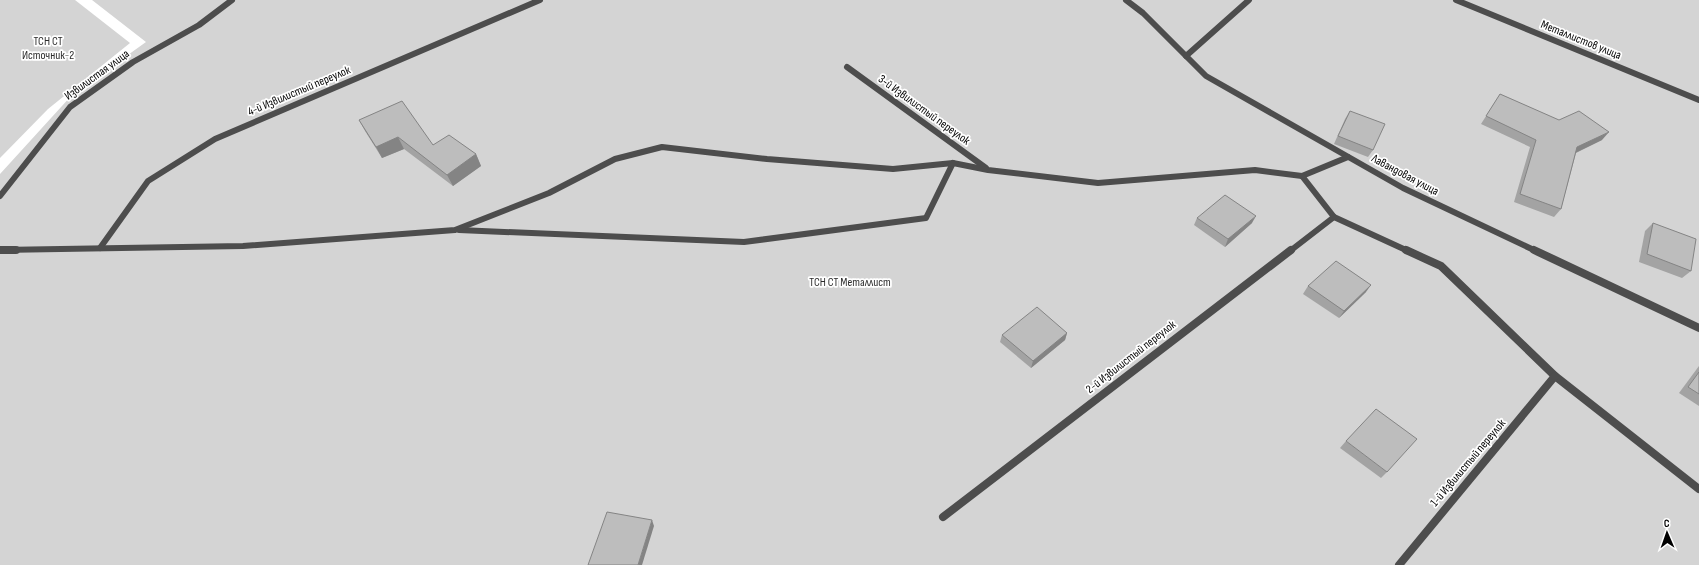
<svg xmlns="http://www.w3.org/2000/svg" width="1699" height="565" viewBox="0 0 1699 565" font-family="'Sofia Sans Condensed',sans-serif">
  <rect width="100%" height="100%" fill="#fff"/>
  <g fill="#d4d4d4">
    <path d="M0,0H75L130,43L48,109L0,158Z"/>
    <path d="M92,0H1699V565H0V174L72,95L146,42Z"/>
  </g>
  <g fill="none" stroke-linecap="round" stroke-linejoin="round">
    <g stroke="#4d4d4d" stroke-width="6">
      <path d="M1126,0L1143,13L1206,76L1403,188L1536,251"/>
      <path d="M1456,0L1699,100"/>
      <path d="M1186,56L1249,0"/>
      <path d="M847,67L986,168"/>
      <path d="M1302,176L1348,157"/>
      <path d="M0,196L70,107L133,62L199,25L232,0"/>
      <path d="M459,230L744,242L926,218L953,163"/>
      <path d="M100,248L148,181L215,139L540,0"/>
      <path d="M0,250L243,246L455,230L549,193L615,159L662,147L767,159L893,169L953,163L988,170L1098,183L1255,170L1302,176L1334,217L1408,251"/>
      <path d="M1290,251L1334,217"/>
    </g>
    <g stroke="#4d4d4d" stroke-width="8">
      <path d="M0,250H16"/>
      <path d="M1406,250L1441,266L1555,376L1699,489"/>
      <path d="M1534,250L1699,328"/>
      <path d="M943,517L1291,250"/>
      <path d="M1399,565L1555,376"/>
    </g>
  </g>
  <g fill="#a3a3a3">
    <path d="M1500,94L1602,140L1576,153L1561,209L1554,217L1514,202L1530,147L1481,124L1495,102Z"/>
    <path d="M1350,111L1373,150L1368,157L1334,144L1345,119Z"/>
    <path d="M359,120L433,145L476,154L481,166L453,186L404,149L382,158L365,131Z"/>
    <path d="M1197,218L1252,223L1225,247L1194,225Z"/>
    <path d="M1653,223L1691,271L1682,278L1639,262L1645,231Z"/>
    <path d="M1308,286L1366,292L1339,318L1303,294Z"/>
    <path d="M1067,333L1065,340L1031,368L1000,342L1002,335Z"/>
    <path d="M1699,366V406L1679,393Z"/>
    <path d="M1346,441L1387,472L1381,478L1340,448Z"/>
  </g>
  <g fill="#848484">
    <path d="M1609,132L1602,140L1571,155L1577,147Z"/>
    <path d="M398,137L404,149L382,158L376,147Z"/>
    <path d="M476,154L481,166L453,186L447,175Z"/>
    <path d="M1256,216L1252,223L1225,247L1228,239Z"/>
    <path d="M1371,285L1366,292L1339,318L1344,311Z"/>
    <path d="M1067,333L1065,340L1031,368L1033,361Z"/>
    <path d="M652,520L654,526L642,565H638Z"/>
  </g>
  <g fill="#bdbdbd" stroke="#848484">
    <path d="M1500,94L1559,120L1579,111L1609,132L1577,147L1561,209L1520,194L1536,140L1486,116Z"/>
    <path d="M402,101L433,145L449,135L476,154L447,175L398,137L376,147L359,120Z"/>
    <path d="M1350,111L1385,124L1373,150L1338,136Z"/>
    <path d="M1225,195L1256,216L1228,239L1197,218Z"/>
    <path d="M1653,223L1696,239L1691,271L1647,254Z"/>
    <path d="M1336,261L1371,285L1344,311L1308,286Z"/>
    <path d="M1037,307L1067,333L1033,361L1002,335Z"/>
    <path d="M1699,372V394L1688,387Z"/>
    <path d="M1376,409L1417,439L1387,472L1346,441Z"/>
    <path d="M607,512L652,520L638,565H588Z"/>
  </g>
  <g text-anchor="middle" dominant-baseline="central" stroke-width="3.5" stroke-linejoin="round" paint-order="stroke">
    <g font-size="12" fill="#000" stroke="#fff">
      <text transform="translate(1581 40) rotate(22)">Металлистов улица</text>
      <text transform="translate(97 75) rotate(-36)">Извилистая улица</text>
      <text transform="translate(299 91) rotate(-23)">4-й Извилистый переулок</text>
      <text transform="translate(924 110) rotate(36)">3-й Извилистый переулок</text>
      <text transform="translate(1405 175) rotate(28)">Лавандовая улица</text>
      <text transform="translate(1131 357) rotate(-38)">2-й Извилистый переулок</text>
      <text transform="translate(1468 463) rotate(-50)">1-й Извилистый переулок</text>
    </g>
    <g font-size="12" fill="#2b2b2b" stroke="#fff">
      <text x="48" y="41">ТСН СТ<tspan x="48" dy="14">Источник-2</tspan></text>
      <text x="850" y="282">ТСН СТ Металлист</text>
    </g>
  </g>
  <g transform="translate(1667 533) rotate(358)" stroke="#ffffff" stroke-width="3" paint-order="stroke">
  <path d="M0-3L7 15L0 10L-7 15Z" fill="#000000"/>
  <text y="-6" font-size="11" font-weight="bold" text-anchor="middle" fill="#000000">С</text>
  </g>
</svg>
